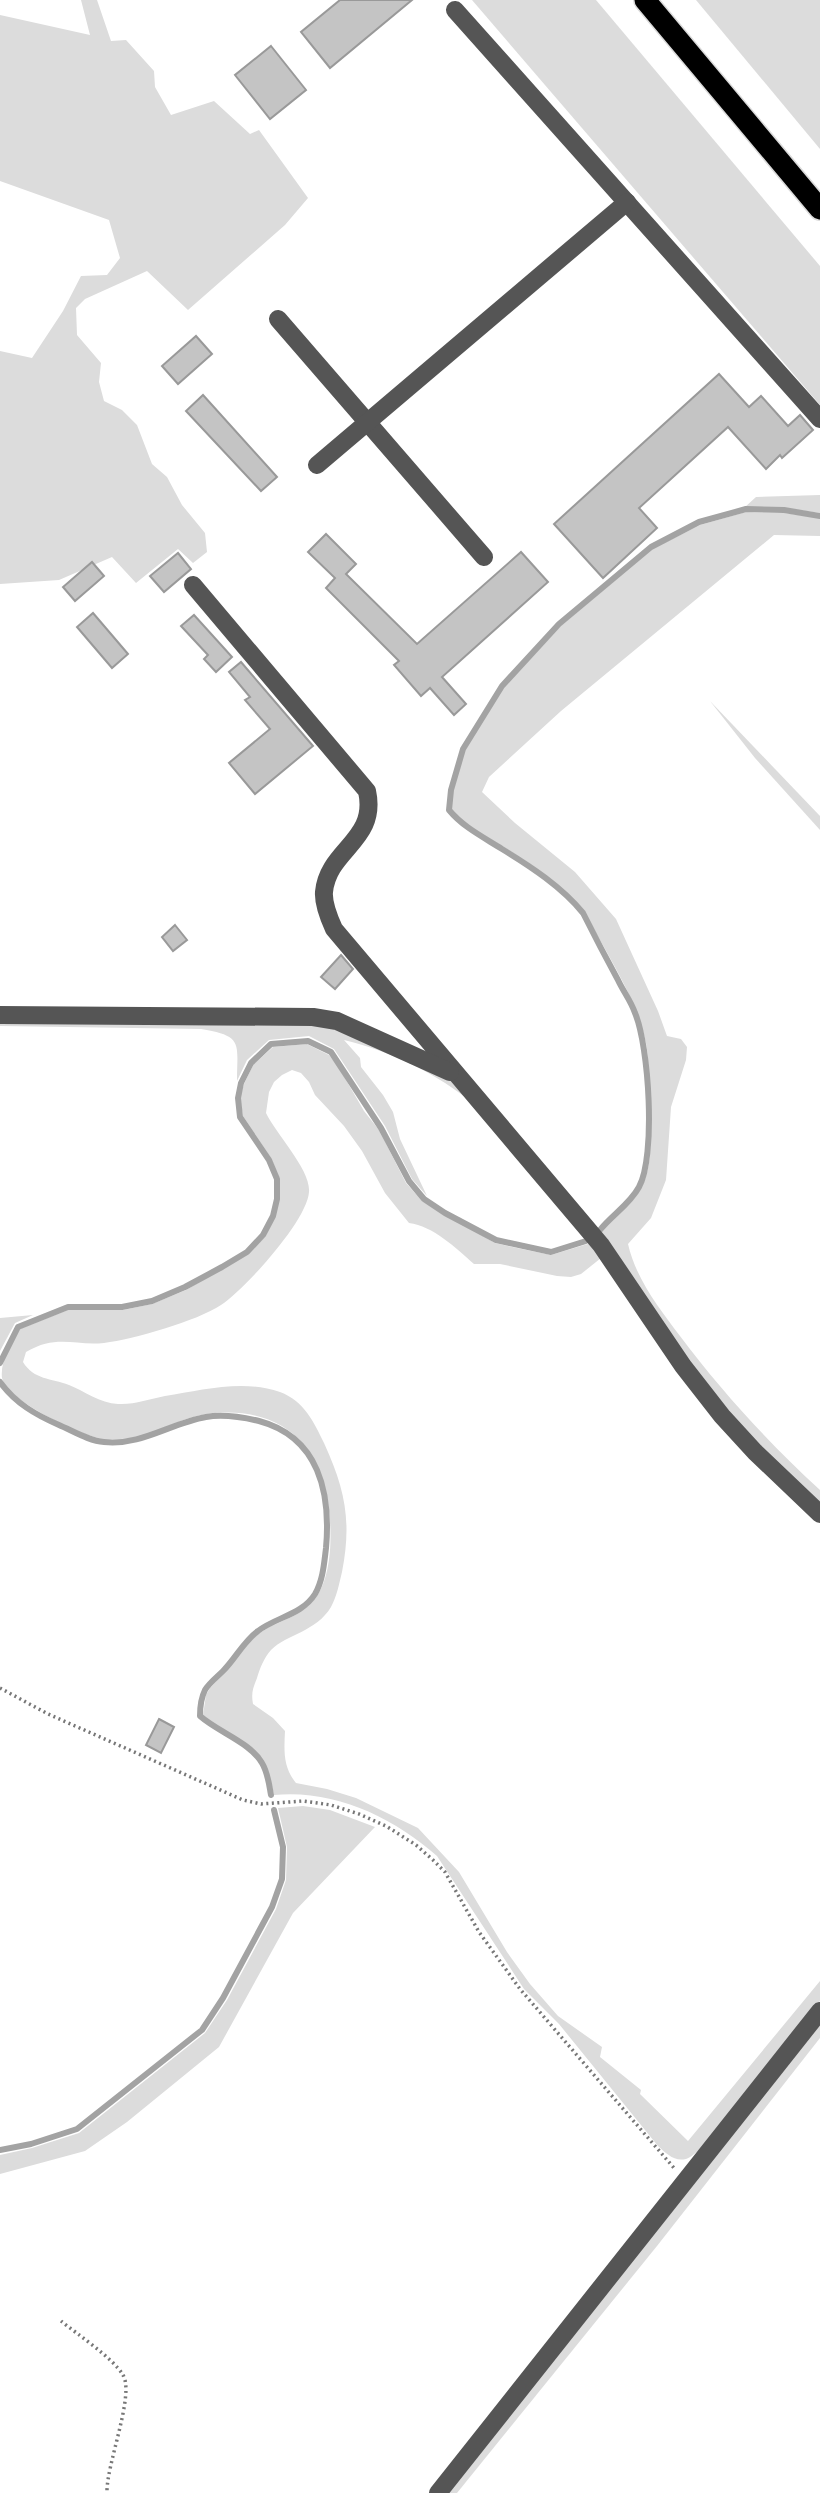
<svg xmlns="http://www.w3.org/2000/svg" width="820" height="2493" viewBox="0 0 820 2493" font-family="'Fira Sans Condensed',sans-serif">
  <rect width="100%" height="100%" fill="#fff"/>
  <g fill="#dcdcdc">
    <path d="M81,0H97L111,41L126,40L154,71L155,87L171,115L214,101L250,134L259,130L308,198L285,225L188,310L147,271L85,299L76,308L77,335L101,363L99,382L104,401L122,410L137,425L152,464L167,477L182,505L205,533L207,552L193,563L178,549L136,583L112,557L59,580L0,584V351L32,358L63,311L81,276L107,275L120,258L109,220L0,181V15L90,35Z"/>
    <path d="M472,0H596L820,266V405Z"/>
    <path d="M696,0H820V149Z"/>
    <path d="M820,495V513L784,508L745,507L756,497Z"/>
    <path d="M746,512L784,513L820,518V536L774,535L561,711L489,777L482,792L515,823L575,872L616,919L658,1011L667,1036L681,1039L687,1047L686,1060L671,1107L666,1180L651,1218L628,1244C636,1279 659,1308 680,1336C722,1392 769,1443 820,1490V1507L713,1396L600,1235C611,1216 632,1207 642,1187C653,1164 651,1131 650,1107C648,1086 650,1064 646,1043C636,996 606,954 585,912C564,886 532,865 504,847C486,836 465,826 451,809L453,790L465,750L504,687L561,626L652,549L700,525Z"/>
    <path d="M710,701L820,816V830L755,758Z"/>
    <path d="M0,1021L332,1025L452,1077L475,1105C438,1074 391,1051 344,1040L360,1058L361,1067L383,1095L393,1112L400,1139L427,1196L412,1179L385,1126L334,1049L309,1036L269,1040L247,1060L237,1081C237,1043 244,1036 201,1029L0,1026Z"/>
    <path d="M307,1044L329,1055L339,1068L364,1111L379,1130L406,1183L422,1201L495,1243L517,1248L551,1255L591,1243L601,1258L581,1274L571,1277L557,1276L500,1264H474C456,1248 433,1226 409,1223L385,1193L362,1151L344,1126L315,1095L309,1082L301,1073L292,1070L282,1075L274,1082L269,1092L266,1113C276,1134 311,1170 309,1192C307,1221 245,1289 221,1305C197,1321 134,1339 104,1343C74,1346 57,1334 26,1352L23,1362C34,1380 51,1378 69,1385C84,1391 100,1403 118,1404C134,1405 149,1399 165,1396C202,1390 243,1379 280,1392C304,1401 314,1422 324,1443C345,1489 352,1521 342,1572C339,1584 337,1596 331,1607C316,1632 287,1634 271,1650C264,1658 260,1668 257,1678C253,1688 251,1693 253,1704L273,1718L285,1731C284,1751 283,1767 296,1783L327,1789L356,1798L418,1828L459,1872L507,1952L530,1984L558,2016L602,2047L600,2057L641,2090L640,2094L688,2141L820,1981V2001C800,2026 707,2154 686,2159C674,2162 666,2153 658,2146L559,2024L524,1989L437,1856C393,1817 334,1789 274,1795C262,1735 239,1750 203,1715L206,1695L210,1688C226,1672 243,1645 260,1633C278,1620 304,1617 317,1596C333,1571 332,1531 328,1503C319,1437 272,1405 207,1414C177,1418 150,1439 120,1439C115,1439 109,1440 104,1439C83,1437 6,1400 2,1378C0,1362 11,1342 20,1329L68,1310H123L152,1304L186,1290L248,1254L265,1237L275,1217L279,1199L280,1179L271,1158L243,1116L240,1098L244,1084L253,1065L273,1047Z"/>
    <path d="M33,1315L15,1323L0,1351V1318Z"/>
    <path d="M303,1806L330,1810L375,1827L293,1913L219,2047L127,2122L85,2151L0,2174V2155L32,2148L79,2133L205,2033L227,2000L276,1909L286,1880L287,1847L278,1808Z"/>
    <path d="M820,2022V2038L657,2246L457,2493H448Z"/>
  </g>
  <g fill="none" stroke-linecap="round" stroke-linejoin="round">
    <g stroke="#a3a3a3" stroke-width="6">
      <path d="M600,1230C612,1215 630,1204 639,1187C656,1156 649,1046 635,1013C631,1001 623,991 618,980C606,958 594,935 583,913C562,887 530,866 502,849C483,837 463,827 449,810L451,790L463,749L502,686L559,624L651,547L699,522L746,509L784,510L820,516"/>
      <path d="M0,1363L18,1327L68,1307H122L152,1301L185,1287L222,1267L247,1252L263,1235L273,1216L277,1199V1179L269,1160L240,1117L238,1098L241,1083L251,1063L271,1044L308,1041L331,1052L381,1128L409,1181L424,1199L445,1213L496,1240L551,1252L586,1241"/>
      <path d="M0,1382C15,1403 36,1415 59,1425C73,1431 89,1441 104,1442C141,1446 171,1423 206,1417C223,1414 242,1417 259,1421C319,1437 331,1493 326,1548C324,1564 323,1580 315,1594C302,1615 276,1617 258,1631C244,1641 235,1659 223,1671C217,1677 209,1683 205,1690C201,1698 200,1707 200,1716C218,1732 251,1743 262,1763C268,1773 269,1784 271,1795"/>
      <path d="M0,2150L31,2144L77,2129L202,2030L223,1998L272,1907L282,1879L283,1847L274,1810"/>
    </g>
  </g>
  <g fill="#c4c4c4" stroke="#999" stroke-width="2">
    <path d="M340,0H412L330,68L301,32Z"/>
    <path d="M271,46L306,90L270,119L235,75Z"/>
    <path d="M196,336L212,354L178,384L162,366Z"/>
    <path d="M719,374L749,407L761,396L788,426L800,415L813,430L782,458L780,455L766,469L728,427L639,508L657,528L603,578L554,524Z"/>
    <path d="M203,395L277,477L261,491L186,411Z"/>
    <path d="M326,534L356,564L346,574L417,644L521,552L548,582L442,677L466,704L454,715L430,688L421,696L394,665L399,661L326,588L335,578L308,552Z"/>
    <path d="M178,553L191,569L164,592L150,576Z"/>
    <path d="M92,562L104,576L75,601L63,587Z"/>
    <path d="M93,613L128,654L112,668L77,627Z"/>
    <path d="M194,615L232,657L216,672L204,659L208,655L181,626Z"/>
    <path d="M241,662L313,746L255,794L229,763L270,729L245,700L250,697L229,672Z"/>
    <path d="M175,925L187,940L173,951L162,937Z"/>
    <path d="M341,955L353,969L335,989L321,977Z"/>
    <path d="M159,1719L174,1727L161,1753L146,1745Z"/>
  </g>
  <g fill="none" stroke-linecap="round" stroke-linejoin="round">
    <g stroke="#dbdbdb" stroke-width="24">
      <path id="highway" d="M645,0L820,209"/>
    </g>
    <g stroke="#777" stroke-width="3.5" stroke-dasharray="2 3.5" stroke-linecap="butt">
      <path d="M0,1688L48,1714L243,1800L261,1804L303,1801L331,1805L359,1814L386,1826L416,1845L433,1860L445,1872L479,1932L520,1989L674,2168"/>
      <path d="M61,2321C77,2334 113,2358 123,2375C135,2395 106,2465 107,2493"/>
    </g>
    <g stroke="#555" stroke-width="18">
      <path d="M455,10L820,419"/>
      <path d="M278,319L484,557"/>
      <path d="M317,465L627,202"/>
      <path d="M193,585L367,791C378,841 328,849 324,892C323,904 329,918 334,929L601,1245L683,1366L722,1416L755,1452L820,1514"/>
      <path d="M0,1015L313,1017L337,1021L450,1072"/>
      <path d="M438,2493L820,2011"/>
    </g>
    <use href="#highway" stroke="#000" stroke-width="21"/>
  </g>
</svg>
